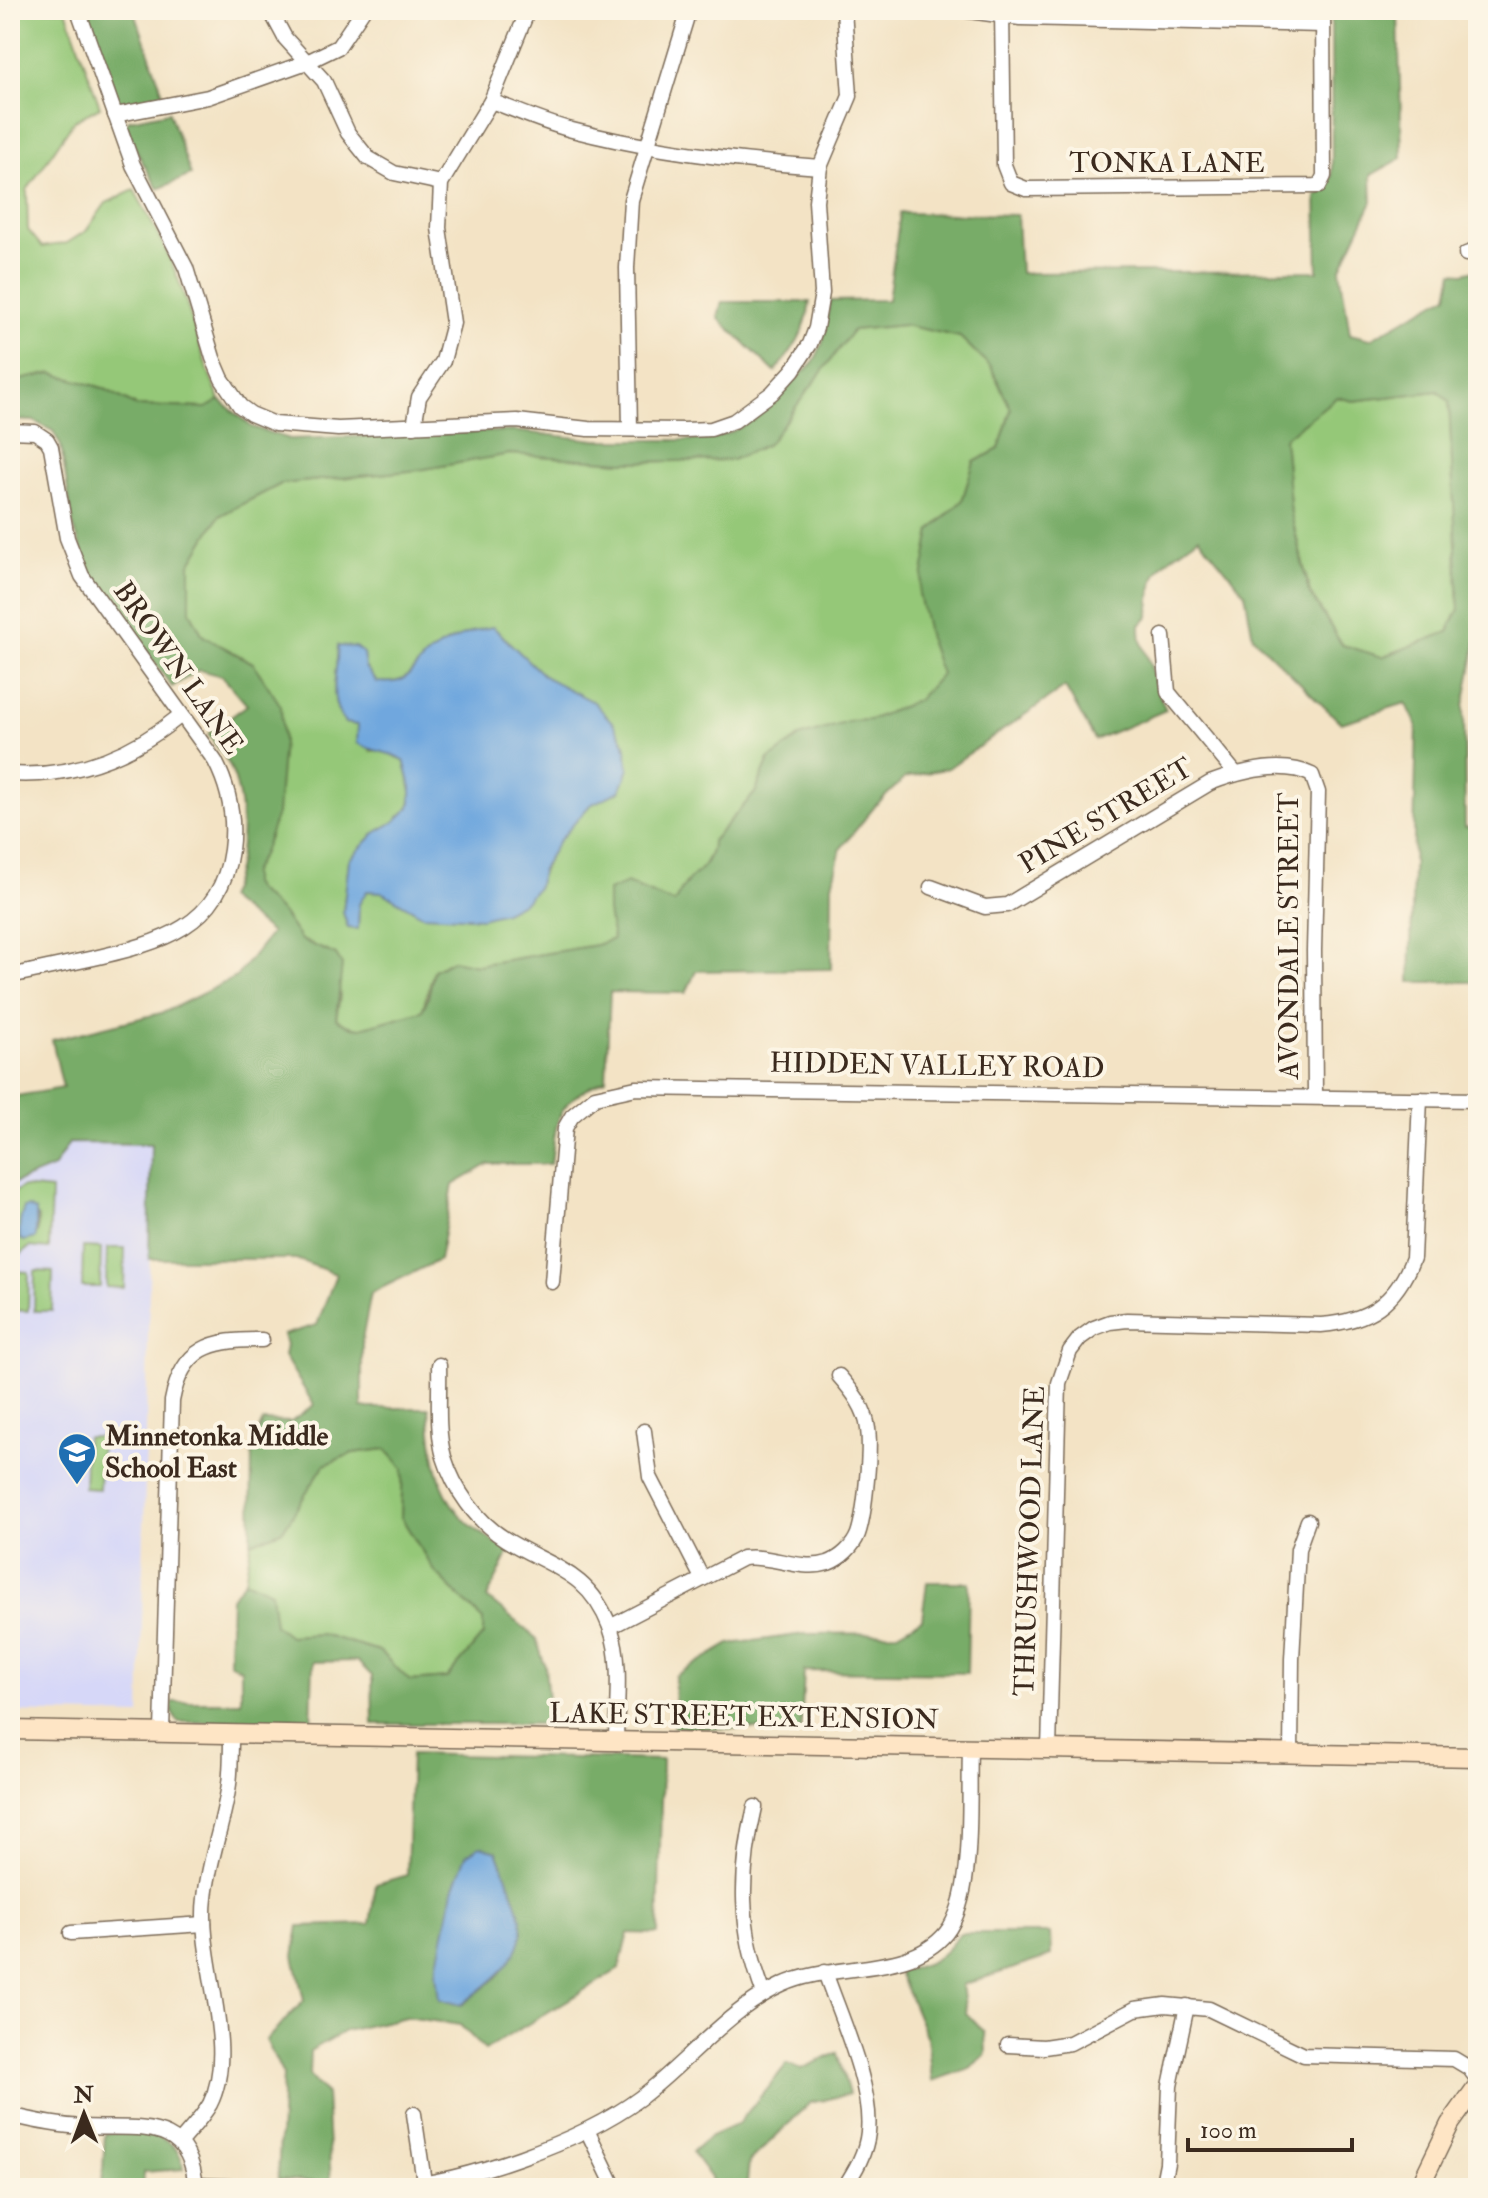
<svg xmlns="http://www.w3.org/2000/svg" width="1488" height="2198" viewBox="0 0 1488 2198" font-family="'IM FELL Double Pica',serif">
  <rect width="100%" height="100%" fill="#fcf5e5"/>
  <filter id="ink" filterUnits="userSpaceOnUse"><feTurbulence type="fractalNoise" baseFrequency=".0125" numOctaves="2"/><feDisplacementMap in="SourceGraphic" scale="16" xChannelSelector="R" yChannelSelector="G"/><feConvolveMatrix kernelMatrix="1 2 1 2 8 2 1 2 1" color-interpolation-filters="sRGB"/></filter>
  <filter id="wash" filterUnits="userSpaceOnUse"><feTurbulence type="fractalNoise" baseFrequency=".006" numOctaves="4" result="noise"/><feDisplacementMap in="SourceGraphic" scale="32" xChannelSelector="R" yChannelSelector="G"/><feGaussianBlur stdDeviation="1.8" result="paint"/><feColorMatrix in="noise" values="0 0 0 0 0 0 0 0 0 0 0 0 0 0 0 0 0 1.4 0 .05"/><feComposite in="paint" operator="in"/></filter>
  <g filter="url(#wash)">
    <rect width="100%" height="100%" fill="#f3e3c5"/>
    <path fill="#d6d7f8" d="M68,1143L152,1144L140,1715L10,1712V1185L53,1167Z"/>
    <g fill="#95c878" stroke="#68794b" stroke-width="2" fill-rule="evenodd">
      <path d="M10,10H66L100,107L74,121L27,190L28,230L42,247L67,243L86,231L106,203L134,190C151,220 168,251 180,284C194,323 202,362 220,400L207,408L136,406L103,388L52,374L10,382Z"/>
      <path d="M904,325L960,337L991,367L1011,409L999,449L974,462L962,501L931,530L930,643L942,675L918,700L870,720L851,721L769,760L755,793L712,841V850L700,872L687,881L674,903L660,898L608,912L614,939L596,945L477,965L452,960L434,970L422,1011L361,1028L352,1027L336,1019L340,997L336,955L301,940L282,913L256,890L252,884V872L269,838L253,663L203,636L190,611V564L219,516L281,484L419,470L510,454L623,462L732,460L768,444L853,330ZM493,627L545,677L568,690L620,791C611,795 599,799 591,805C567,822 544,860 537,888L422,915L382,892L366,891L359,904L358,929L348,928L343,912L349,860L375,833L394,822L408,809L411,802V787L404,760L381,750L371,751L358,725L345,723C327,701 337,673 338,646L365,667L377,682C411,684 407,673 429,654C446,641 472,630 493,627Z"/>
      <path d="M1438,391L1449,401L1459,609L1448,632L1382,657L1342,645L1310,592L1291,514L1284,438L1337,397L1353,401Z"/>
      <path d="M22,1187L51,1190L49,1249L30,1247L15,1259L10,1256V1195ZM24,1208L38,1217V1233H19Z"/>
      <path d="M83,1247L101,1248L100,1287H82Z"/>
      <path d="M107,1248H125L124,1288L106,1287Z"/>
      <path d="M11,1271L29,1272L28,1311L10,1310Z"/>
      <path d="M35,1271L53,1272L52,1311H34Z"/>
      <path d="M86,1437H101L99,1489L84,1488Z"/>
      <path d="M386,1449L403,1468L401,1517L435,1572L483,1620V1635L447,1678L409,1681L379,1651L321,1634L289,1636L275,1625L270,1592L245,1580L251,1543L283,1530L324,1465L353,1453Z"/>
    </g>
    <g fill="#78ac68" stroke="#5a6b43" stroke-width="2" fill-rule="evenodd">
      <path d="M86,10H134L164,96L122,105L118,102Z"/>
      <path d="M1331,10H1478L1398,13L1402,158L1371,175L1372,202L1340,270L1350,334L1370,339L1448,295L1453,272L1464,273L1478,269V633L1464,706L1465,827L1478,828V982H1410L1417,725L1406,703L1341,723L1253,637L1245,593L1199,537C1160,566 1150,566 1149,617L1140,625C1140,648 1144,646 1150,664C1155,681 1158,694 1166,710L1095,740L1065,687L948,768L905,778L876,805L841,848L832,885L831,969L696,971L686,993L610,992L606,1079C557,1102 557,1112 551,1164H489L453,1185L439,1260L371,1293L362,1340V1408H429C432,1449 435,1494 468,1523C480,1534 496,1542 509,1552L487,1598L536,1638L545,1666L550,1724H373L372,1676L357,1661L313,1662L311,1723L178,1722L172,1713V1702H241V1669L229,1662L231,1598L245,1580L271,1592L275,1625L289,1636L321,1634L379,1651L410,1681L447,1678L483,1635V1620L435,1572L401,1517L403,1468L386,1449L353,1453L324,1465L283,1530L251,1543L252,1446L263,1421L291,1422L314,1405L284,1356L286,1345L283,1335L317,1325L336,1274L296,1259H149L151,1144L69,1143L54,1167L10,1185V1097L63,1088L52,1040L165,1012L236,977L271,933L227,898C245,860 247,805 230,766C224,755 215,744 208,734L247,705L222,676L199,670L172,687L94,579L83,555L73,524L61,446L53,431L34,421L10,420V382L52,373L103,388L136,406L206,408L220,400L252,427L290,439L513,431L597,440H705L730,433L755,419L814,362L823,342L830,301L888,300L900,213L1017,215L1020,273L1318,271L1316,195L1327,191L1332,176ZM904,325L960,337L991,367L1011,409L999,449L974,462L962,501L931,530L919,594L930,643L941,674L918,700L870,720L851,721L799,737L769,760L755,793L712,841C712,860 702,868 689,880C683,886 679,895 674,903L627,883L608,891V912L613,939L596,945L477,965L453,960L434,970L428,998L422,1011L361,1028L352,1027L336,1019L342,965L336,955L301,940L282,913L256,890L252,884V872L263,853L277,814L283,742L281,706L253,663L203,636L190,611V564L219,516L281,484L419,470L510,454L623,462L732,460L768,444L853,330ZM1438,391L1449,401L1459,609L1448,632L1382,657L1342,645L1309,592L1291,514L1284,438L1337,397L1353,401Z"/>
      <path d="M169,112L191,175L158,189L138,154L126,125L129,120Z"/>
      <path d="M722,302H810C806,332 794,349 775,372L718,318Z"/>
      <path d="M927,1582H969L967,1673L804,1671L801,1730L674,1727L675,1676L730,1644L804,1634L898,1633L922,1619Z"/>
      <path d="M411,1754L662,1760L658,1934L628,1933L619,1969L485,2050L460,2025L406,2017L345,2031L310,2051L309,2075L326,2094L331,2183L278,2179L283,2075L266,2040L304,2001L294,1956L299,1926L370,1924L376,1884L407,1875ZM497,1851L514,1896L523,1932L499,1975L462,2005L439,1999Z"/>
      <path d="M960,1933H1050L1051,1956L962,1985L966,2013L985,2033L986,2054L970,2068L932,2081L927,2038L899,1972C931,1964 941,1960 960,1933Z"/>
      <path d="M837,2053L849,2094L810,2103L749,2162L747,2183L752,2188H713L711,2178L692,2152L709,2137L738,2124L787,2064L801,2069Z"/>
      <path d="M105,2133C138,2134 177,2128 184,2169L143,2172V2188H102Z"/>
    </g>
    <g fill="#70a7de" stroke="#56687e" stroke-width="2">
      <path d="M493,627L545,677L594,702L613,723L625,743L629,768L620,791L590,805L558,842L542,869L537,888L524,902L505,912L481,918L422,915L382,892L367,891L359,904L358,929L348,928L343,912L349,860L375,833L394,822L408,809L411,802V787L404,760C388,751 373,752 357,743L358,725L345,723C327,701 337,673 338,646L355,647L363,653L365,667L377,682C411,685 407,673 429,654C446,641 472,630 493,627Z"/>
      <path d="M28,1207L36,1211V1238L24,1241L20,1239C18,1228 20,1218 24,1208Z"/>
      <path d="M480,1846L497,1851C503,1869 526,1919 522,1935C515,1967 485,1986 461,2005L439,1999L436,1973L453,1890L466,1855Z"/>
    </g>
  </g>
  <g filter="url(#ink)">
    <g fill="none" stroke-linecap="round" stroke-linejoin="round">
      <g stroke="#7b6b58" stroke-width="17">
        <g id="street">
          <path d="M78,10L133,165L186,268L213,358L222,379L240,406L251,414L275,424L338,429L517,421L588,429L684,430L711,429L734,421L772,393L793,370L810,344L816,328L822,293L816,201L820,167L850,96L844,10"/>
          <path d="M270,10L285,38L324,81L348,133L368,158L394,173L441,183"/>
          <path d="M962,10L1020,18L1323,25"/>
          <path d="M1002,10L1004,165L1011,183L1026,189L1319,186L1324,176L1323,10"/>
          <path d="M491,101C518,111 544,123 572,130C653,151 736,161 820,167"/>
          <path d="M115,115L208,97L307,62L338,47L363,10"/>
          <path d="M1466,254L1478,250"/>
          <path d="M414,426L419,397L443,361L453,323L439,228L441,183L491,101L528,10"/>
          <path d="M630,429L627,268L631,200L689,10"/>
          <path d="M10,431L35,432L47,440L51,447L67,538L82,576L215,761C229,788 235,819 231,850C221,927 159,943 94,958C66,964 38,970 10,976"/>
          <path d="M1163,636L1168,692L1235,773"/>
          <path d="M10,774C74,778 132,755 181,715"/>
          <path d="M931,887L985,907L1007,905L1210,783C1239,772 1282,760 1312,775L1318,792L1314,950L1315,1097"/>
          <path d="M552,1282L565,1128L572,1116L595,1097L636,1088L1478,1100"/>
          <path d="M439,1365C440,1395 436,1428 444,1457C454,1489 476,1521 505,1539C549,1567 588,1570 610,1627C623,1662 616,1706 616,1743"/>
          <path d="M644,1431L650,1477L702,1578"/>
          <path d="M610,1627L743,1558C771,1554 800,1572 828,1563C841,1558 853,1547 858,1534C865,1514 871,1450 868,1429C866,1408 852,1391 839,1376"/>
          <path d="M162,1731L172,1401C182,1347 212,1339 262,1340"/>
          <path d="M1049,1750L1059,1383L1070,1351L1080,1338L1094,1328L1110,1322L1127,1320L1321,1325C1369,1321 1396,1303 1413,1258L1420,1099"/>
          <path d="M1291,1752L1292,1659L1298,1549L1308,1521"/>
          <path d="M755,1807C739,1875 739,1928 764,1994"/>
          <path d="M71,1933L204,1924"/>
          <path d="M825,1972C840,2016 873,2087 868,2132C866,2153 855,2171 844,2188"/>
          <path d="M1008,2045L1044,2047L1070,2043L1135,2009L1165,2005L1209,2009L1304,2055L1454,2059L1469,2068L1478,2080"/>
          <path d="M414,2114L424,2182"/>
          <path d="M10,2115C34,2121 58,2126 84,2127C138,2130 190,2115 196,2188"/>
          <path d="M587,2130L615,2188"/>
          <path d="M180,2142C190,2130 202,2118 210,2104C239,2047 197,1959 205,1898C209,1859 224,1822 229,1784C231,1768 231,1751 231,1735"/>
          <path d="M195,2185L269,2188"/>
          <path d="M391,2188C466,2181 579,2143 640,2098C688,2062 727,2010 782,1985C833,1961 909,1978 946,1933C976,1896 968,1797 970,1749"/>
          <path d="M1162,2188L1167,2163L1170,2086L1187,2006"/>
        </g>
      </g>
      <g stroke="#7b6b58" stroke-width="21">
        <g id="secondary">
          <path d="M10,1730L1478,1757"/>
          <path d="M1419,2188L1450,2124L1478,2085"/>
        </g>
      </g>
      <use href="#street" stroke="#fff" stroke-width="14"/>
      <use href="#secondary" stroke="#fee5c5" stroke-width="18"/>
    </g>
  </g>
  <defs>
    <g id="school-pin" transform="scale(2)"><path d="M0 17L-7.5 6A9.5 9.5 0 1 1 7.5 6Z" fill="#1f6fb2" stroke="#fcf5e5"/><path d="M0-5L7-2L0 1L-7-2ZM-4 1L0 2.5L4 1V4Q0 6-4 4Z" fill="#fff"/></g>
  </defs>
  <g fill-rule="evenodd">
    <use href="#school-pin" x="77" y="1452"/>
  </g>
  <g text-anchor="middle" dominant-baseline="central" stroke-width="8" stroke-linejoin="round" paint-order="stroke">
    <g font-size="28" fill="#3b2a1e" stroke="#fcf5e5">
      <text x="1167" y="163">TONKA LANE</text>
      <text transform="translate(178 668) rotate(55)">BROWN LANE</text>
      <text transform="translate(1106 816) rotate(-31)">PINE STREET</text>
      <text transform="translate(1289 936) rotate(-90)">AVONDALE STREET</text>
      <text transform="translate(937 1066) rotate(1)">HIDDEN VALLEY ROAD</text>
      <text transform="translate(1030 1541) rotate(-88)">THRUSHWOOD LANE</text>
      <text transform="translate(744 1717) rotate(1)">LAKE STREET EXTENSION</text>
    </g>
    <g font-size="28" font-weight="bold" fill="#3b2a1e" stroke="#fcf5e5" text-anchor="start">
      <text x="105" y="1436">Minnetonka Middle<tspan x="105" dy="32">School East</tspan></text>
    </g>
  </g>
  <rect width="1488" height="2198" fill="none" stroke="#fcf5e5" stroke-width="40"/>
  <g transform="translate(84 2114) rotate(359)" stroke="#fcf5e5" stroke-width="6" paint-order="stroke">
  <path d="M0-6L14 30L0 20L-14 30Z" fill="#3b2a1e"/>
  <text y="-12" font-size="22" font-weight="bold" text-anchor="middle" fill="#3b2a1e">N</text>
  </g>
  <path d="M1188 2138v12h164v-12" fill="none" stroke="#3b2a1e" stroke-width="4"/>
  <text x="1200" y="2138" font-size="24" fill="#3b2a1e" stroke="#fcf5e5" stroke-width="6" paint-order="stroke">100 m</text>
</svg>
